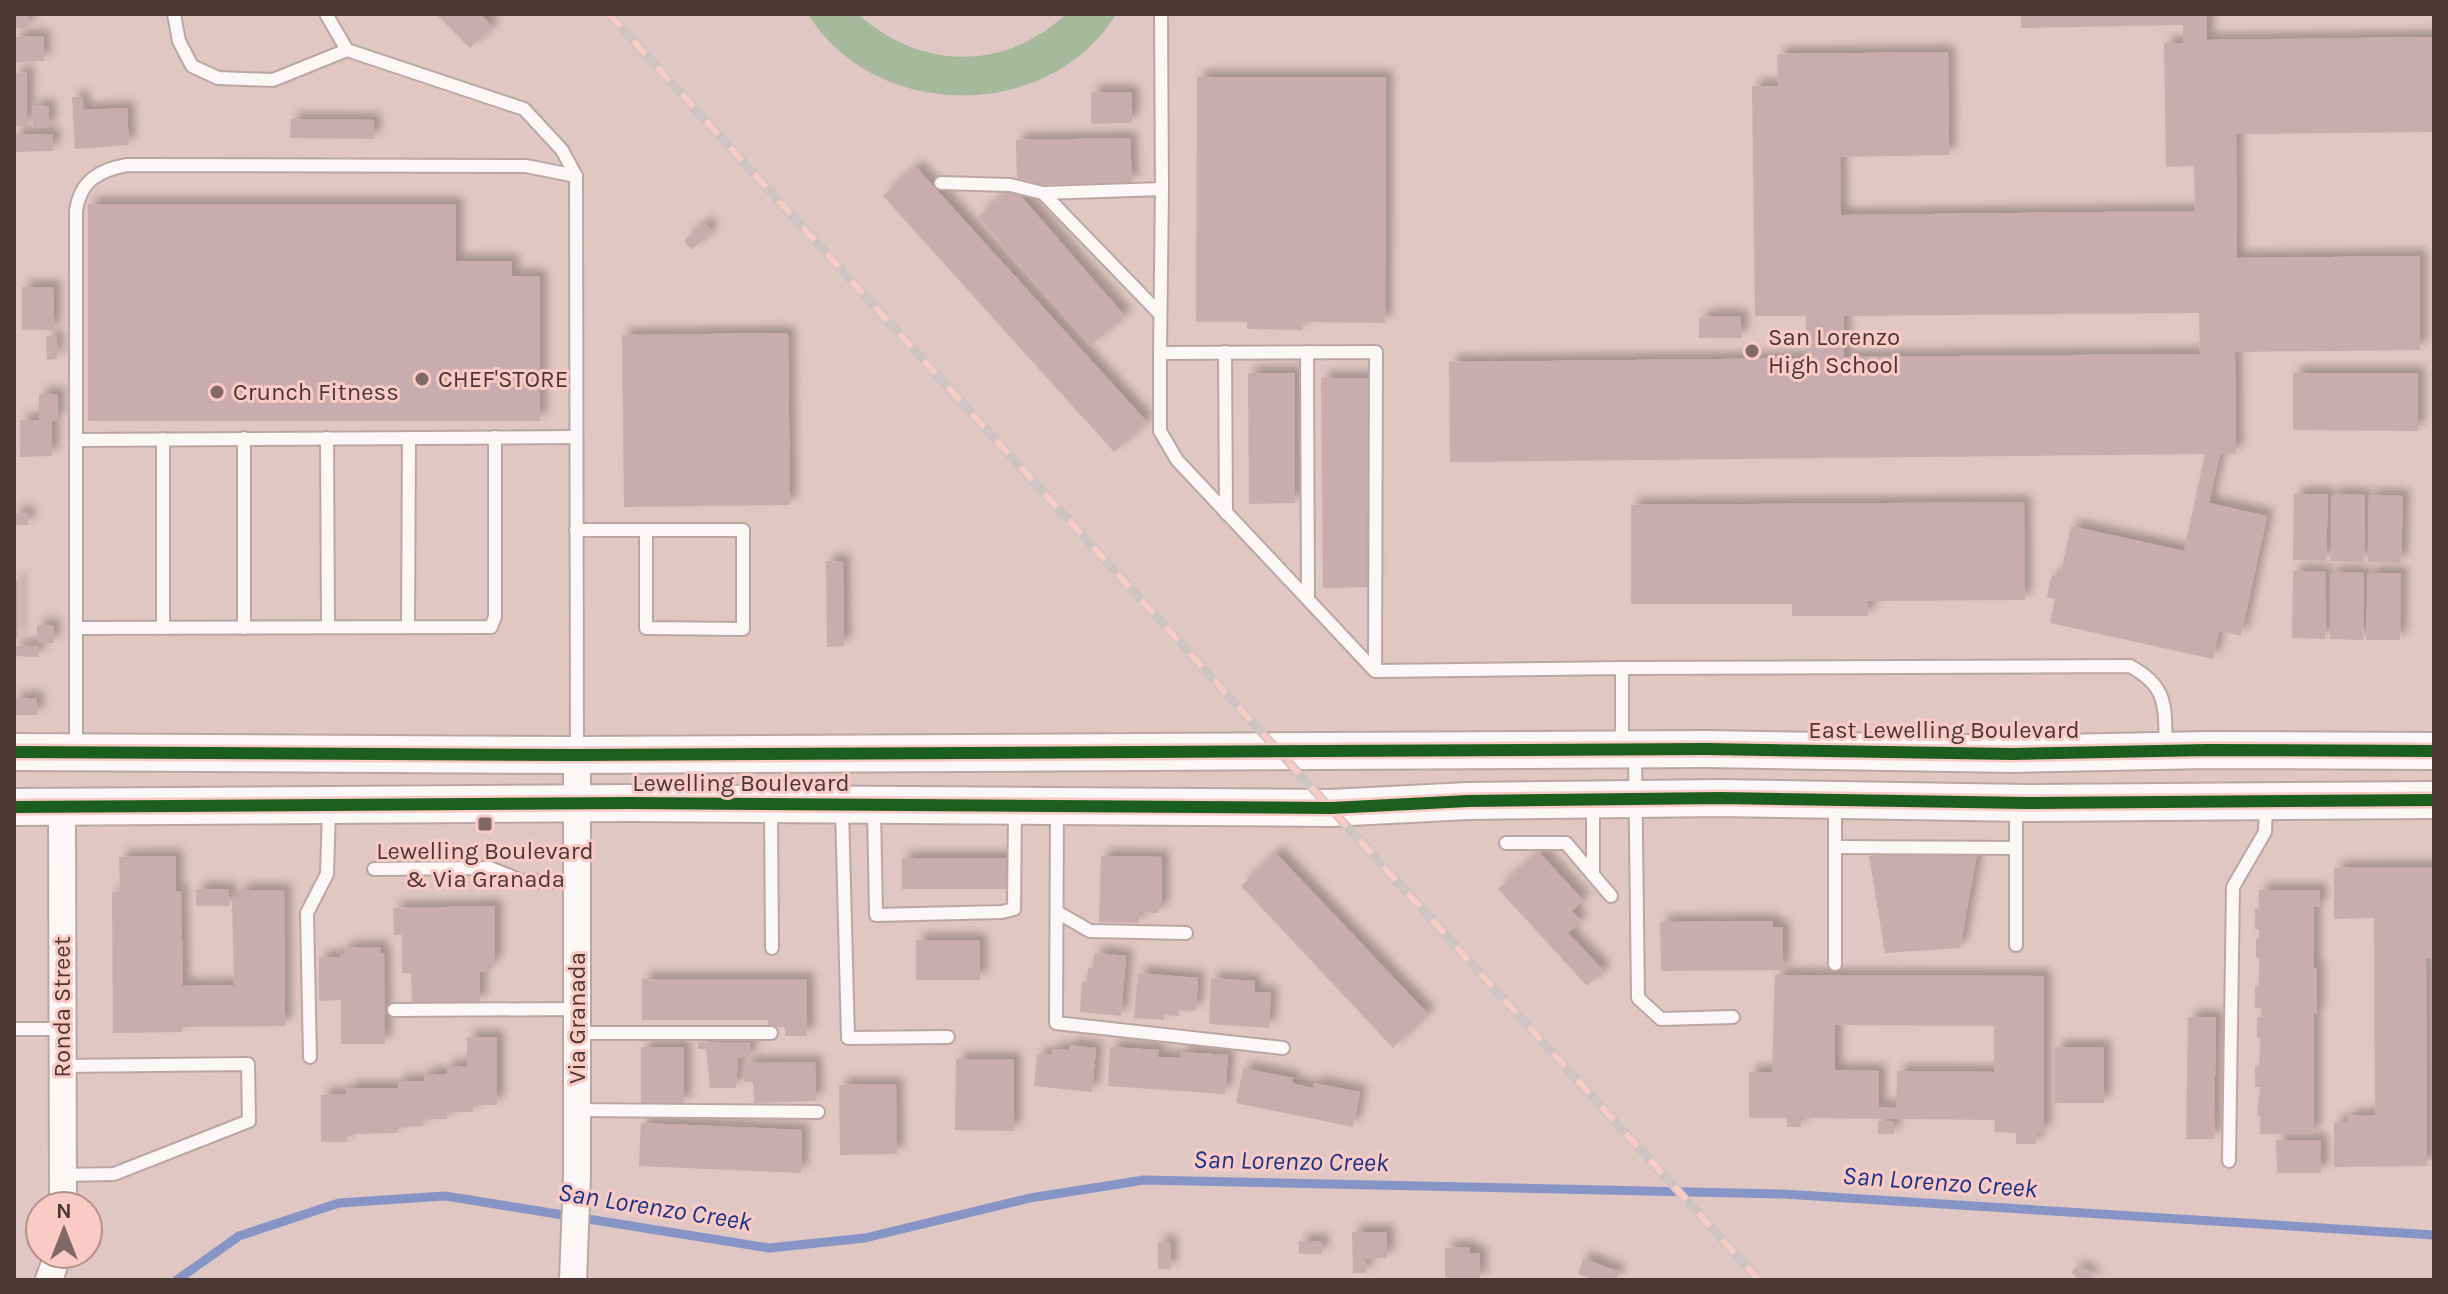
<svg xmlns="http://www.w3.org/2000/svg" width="2448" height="1294" viewBox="0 0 2448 1294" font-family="Karla,sans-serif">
  <defs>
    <filter id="shadow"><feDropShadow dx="7" dy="-7" stdDeviation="4" flood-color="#0004"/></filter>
  </defs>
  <rect width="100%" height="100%" fill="#e1c7c4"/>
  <path fill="#a6b99a" d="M808,14H858C920,70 1004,72 1066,14H1116C1050,123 874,122 808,14Z"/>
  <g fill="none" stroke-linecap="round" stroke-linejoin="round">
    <path stroke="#8795c6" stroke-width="9" d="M177,1280L239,1236L339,1203L445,1196L769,1248L865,1238L1030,1198L1144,1180L1783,1194L2434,1235"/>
  </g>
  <g fill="#c9acaf" fill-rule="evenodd" filter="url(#shadow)">
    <rect x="14" y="14" width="14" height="14"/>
    <path d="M436,14H480L493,27L470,48Z"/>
    <path d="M2021,14H2207V40L2434,37V132L2236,134L2237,258L2420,256V350L2235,352L2236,454H2220L2209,503L2267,516L2241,636L2219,631L2213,659L2050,623L2055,599L2047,597L2052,575L2060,577L2071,526L2184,551L2205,454L1450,462L1449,362L1806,358V316H1755L1752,86H1778L1777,54L1948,52L1949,155L1840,157L1841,215L2195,211L2194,166L2166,167L2164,43H2183V25L2021,28ZM2199,313L2200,354L1844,357V316Z"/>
    <path d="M43,36L44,61L14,62V37Z"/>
    <path d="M27,72V126H14V73Z"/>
    <path d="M1197,77H1386L1385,323L1303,322V330L1247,329V322H1196Z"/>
    <path d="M1091,92H1132V123L1091,124Z"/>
    <path d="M72,97H82L83,110L127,108L129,145L75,149Z"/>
    <path d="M49,106V128H33L32,107Z"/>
    <path d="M291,119L374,120V139L290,138Z"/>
    <path d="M14,134H53V151L14,152Z"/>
    <path d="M1130,138L1132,183L1017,185L1016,140Z"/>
    <path d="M916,167L1147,422L1114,452L883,196Z"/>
    <path d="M1013,187L1125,316L1090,346L978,217Z"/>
    <path d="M88,204H456V261H512V276H540V421H88Z"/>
    <path d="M705,223L712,232L691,250L684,240Z"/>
    <rect x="22" y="287" width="32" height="43"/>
    <path d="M1709,316H1741V338H1699V318Z"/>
    <path d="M788,333L790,505L624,507L622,335Z"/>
    <path d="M46,336H56L57,359L47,360Z"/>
    <path d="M1248,373H1295V503L1249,504Z"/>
    <path d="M2293,373H2418V431L2293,430Z"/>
    <path d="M1321,378H1369L1371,587L1323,588Z"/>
    <path d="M39,394H58V421L52,420V456L20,457V420H39Z"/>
    <path d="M2294,494H2328L2326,561L2293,560Z"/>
    <path d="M2332,494L2365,495L2364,562L2331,561Z"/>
    <path d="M2369,495L2403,496L2401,563L2368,562Z"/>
    <path d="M2024,502L2025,600L1868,601V616H1792V604H1631V505Z"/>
    <rect x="14" y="513" width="14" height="12"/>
    <path d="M826,561H843L844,646L827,647Z"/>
    <path d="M2293,571L2326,572L2325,639L2292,638Z"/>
    <path d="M2331,572L2364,573L2363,640L2330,639Z"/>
    <path d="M2368,573H2401L2400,640H2366Z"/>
    <rect x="14" y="580" width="4" height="58"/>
    <path d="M37,625L54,626V643H37Z"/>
    <path d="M14,646H39V657L14,656Z"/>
    <rect x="14" y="698" width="23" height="17"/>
    <path d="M1539,852L1583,900L1572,911L1581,921L1568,933L1604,971L1587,986L1498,889Z"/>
    <path d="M1276,853L1428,1014L1393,1048L1241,886Z"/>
    <path d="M1977,854L1960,948L1885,953L1869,856Z"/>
    <path d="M176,856V891H181L183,986L234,985L232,899H239V890H284L285,1026L182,1027V1032L113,1033L112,892H120L119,857Z"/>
    <path d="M1101,856L1162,857V907L1157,913L1140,912L1139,923L1099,922Z"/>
    <rect x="902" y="858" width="104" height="31"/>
    <path d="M2433,867V958H2426L2427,1166L2334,1167V1122H2347V1116L2375,1115L2374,918L2334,919V868Z"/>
    <rect x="196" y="889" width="33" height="17"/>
    <path d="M2259,890H2320V907H2314V968H2317V1014H2314V1134H2260V1116H2257L2260,1087H2255V1066H2259L2260,1049V1038H2257V1017H2262V1008H2255V986H2259V958H2256V939H2259V929H2255V909H2259Z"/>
    <path d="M495,906V965H488V972H480V1002L412,1004L411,973H402V935H394L393,908Z"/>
    <path d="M1773,921V927H1783V970L1661,971L1660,922Z"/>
    <rect x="916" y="940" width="64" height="40"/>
    <path d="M381,947V953H384L385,1044H341V1000L319,1001V957H340V954H344V948Z"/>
    <path d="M1094,953L1126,956L1121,1016L1080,1012L1082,982H1087L1088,968H1093Z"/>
    <path d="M1138,973L1198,978L1196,1011L1179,1010V1016L1164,1015V1020L1134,1018Z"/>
    <path d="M1775,975L2044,976V1133H2036V1144H2016V1133L1994,1132L1995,1120L1801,1118V1127H1787V1118H1749V1072H1772ZM1835,1025L1994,1026V1072L1897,1071L1896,1107H1879V1071L1835,1070Z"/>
    <path d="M1211,978L1255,981L1254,992L1271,993L1269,1028L1209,1024Z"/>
    <path d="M642,979H807V1036H785V1027H768V1020H642Z"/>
    <path d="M2188,1017H2216L2214,1139H2186Z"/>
    <path d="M467,1037H497V1105H473V1112H447V1119H423L424,1126L398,1127V1133L347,1134V1142H321V1095L346,1094L347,1088H398V1081H424V1074H447V1066H467Z"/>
    <path d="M698,1042H750V1057L738,1058L736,1088H710L706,1049H698Z"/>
    <path d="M1069,1045L1096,1048L1092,1092L1034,1086L1037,1054L1052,1055L1053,1049L1069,1050Z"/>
    <rect x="641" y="1047" width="43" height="57"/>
    <path d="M1110,1047L1159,1050L1158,1057L1180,1058L1181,1052L1228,1055L1225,1094L1108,1086Z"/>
    <rect x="2055" y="1047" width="49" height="56"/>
    <path d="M956,1059H1014V1131L955,1130Z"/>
    <path d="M815,1062L816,1101L754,1103L753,1082H744V1063Z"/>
    <path d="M1243,1068L1293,1078L1292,1083L1313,1088L1314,1083L1360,1092L1353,1127L1236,1103Z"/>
    <path d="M896,1084L897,1154L840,1155L839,1085Z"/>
    <rect x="1878" y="1121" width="16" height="13"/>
    <path d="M641,1123L802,1130L801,1173L639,1166Z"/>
    <path d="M2276,1140H2321V1173H2277Z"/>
    <path d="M1352,1232H1387V1258L1365,1259L1366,1273H1353Z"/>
    <rect x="1299" y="1241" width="23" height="13"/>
    <path d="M1158,1242H1170L1171,1269H1158Z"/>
    <path d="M1470,1247V1253H1480V1280H1445V1248Z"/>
    <path d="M1583,1258L1619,1272L1616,1280H1594L1578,1274Z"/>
    <path d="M2078,1266L2084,1272L2087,1270L2096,1280H2075L2077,1278L2071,1272Z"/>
  </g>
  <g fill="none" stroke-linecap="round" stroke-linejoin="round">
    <g stroke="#bba6a4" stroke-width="16">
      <g id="lane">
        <path d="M174,14L179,41L192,66L218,78L273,80L347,50L524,109L562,150L576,176"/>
        <path d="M326,14L347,50"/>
        <path d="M1161,14L1162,189"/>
        <path d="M941,183L1010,185L1043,193L1162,189L1160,353"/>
        <path d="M1043,193L1160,314"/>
        <path d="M1225,352L1226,513"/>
        <path d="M1307,352L1308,599"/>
        <path d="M244,438V628"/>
        <path d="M327,438L328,627"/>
        <path d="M76,440L575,437"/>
        <path d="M576,530H743V629L646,628V530"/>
        <path d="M408,627L409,438"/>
        <path d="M76,628L491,627L495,617V437"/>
        <path d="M163,628V439"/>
        <path d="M1622,668L2130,666C2170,688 2164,708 2166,749"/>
        <path d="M1375,671L1376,352L1160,353V431L1177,460L1375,671L1622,668V745"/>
        <path d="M76,751V211C80,181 99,170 127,165L526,166L576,176L577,752"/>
        <path d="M1635,754L1638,998L1661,1019L1733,1017"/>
        <path d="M1593,802V874"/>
        <path d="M1835,803V964"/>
        <path d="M2016,806V945"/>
        <path d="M771,808L772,948"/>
        <path d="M842,809L848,1038L948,1037"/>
        <path d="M874,809L876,915L1002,912L1014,909L1015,808"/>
        <path d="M1057,810L1056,1023L1283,1048"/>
        <path d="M1506,843H1566L1611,896"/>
        <path d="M1835,847L2016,848"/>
        <path d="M374,869L490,868L522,881L577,882"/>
        <path d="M1057,912L1090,931L1186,933"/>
        <path d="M394,1010L577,1009"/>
        <path d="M14,1029H62"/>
        <path d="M577,1033H771"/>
        <path d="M310,1057L307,913L327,874L329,809"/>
        <path d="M62,1066L248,1064L249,1121L114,1174L62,1175"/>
        <path d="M577,1110L818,1112"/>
        <path d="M2229,1161L2233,887L2265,832L2266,805"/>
      </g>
    </g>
    <g stroke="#bba6a4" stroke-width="30">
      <g id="street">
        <path d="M62,807L63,1206"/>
        <path d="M49,1280L58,1254"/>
        <path d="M573,1280L577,1176V755"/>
      </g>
    </g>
    <g stroke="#bba6a4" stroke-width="40">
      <g id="secondary">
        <path d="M14,752L577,755L1706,749L2013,754L2208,750L2434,751"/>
        <path d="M14,807L629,803L1331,808L1468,801L1721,798L2027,803L2434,800"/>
      </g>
    </g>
    <use href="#lane" stroke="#faf7f6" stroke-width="12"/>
    <use href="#street" stroke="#faf7f6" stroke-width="26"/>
    <use href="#secondary" stroke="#faf7f6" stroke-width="36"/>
    <g stroke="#cdc5c4" stroke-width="9">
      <path id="rail" d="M609,14L1759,1280"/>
    </g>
    <use href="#rail" stroke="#facac5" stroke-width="6" stroke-dasharray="18" stroke-linecap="butt"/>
    <g stroke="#facac5" stroke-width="17">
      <g id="cycleway">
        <path d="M14,752L577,755L1706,749L2013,754L2208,750L2434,751"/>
        <path d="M14,807L629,803L1331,808L1468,801L1721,798L2027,803L2434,800"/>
      </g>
    </g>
    <use href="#cycleway" stroke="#1b5e20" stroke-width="12"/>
  </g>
  <g fill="#806967" stroke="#facac5" stroke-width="3">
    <circle cx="1752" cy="351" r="8"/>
    <circle cx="422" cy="379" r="8"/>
    <circle cx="217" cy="392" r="8"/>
    <rect x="477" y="816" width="16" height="16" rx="4"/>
  </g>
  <g text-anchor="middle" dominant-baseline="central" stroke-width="6" stroke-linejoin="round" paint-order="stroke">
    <g font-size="24" fill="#4b3735" stroke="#facac5" text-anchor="start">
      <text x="1768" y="337">San Lorenzo<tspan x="1768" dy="28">High School</tspan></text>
      <text x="438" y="379">CHEF'STORE</text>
      <text x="233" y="392">Crunch Fitness</text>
      <text x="485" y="851" text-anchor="middle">Lewelling Boulevard<tspan x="485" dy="28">&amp; Via Granada</tspan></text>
    </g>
    <g font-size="24" fill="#4b3735" stroke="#facac5">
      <text x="1944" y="730">East Lewelling Boulevard</text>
      <text x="741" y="783">Lewelling Boulevard</text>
      <text transform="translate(62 1007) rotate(-90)">Ronda Street</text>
      <text transform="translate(577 1018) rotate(-90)">Via Granada</text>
    </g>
    <g font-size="26" font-style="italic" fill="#18358a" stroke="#facac5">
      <text transform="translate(1291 1161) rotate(1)">San Lorenzo Creek</text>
      <text transform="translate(1940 1182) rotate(4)">San Lorenzo Creek</text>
      <text transform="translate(655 1207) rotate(9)">San Lorenzo Creek</text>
    </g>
  </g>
  <rect width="2448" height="1294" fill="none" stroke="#4b3735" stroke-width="32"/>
  <g transform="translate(64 1230)"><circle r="38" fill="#facac5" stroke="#b48f8b" stroke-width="2"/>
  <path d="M0-6L14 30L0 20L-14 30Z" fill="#806967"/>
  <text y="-12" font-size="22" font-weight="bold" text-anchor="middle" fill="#4b3735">N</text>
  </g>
</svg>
